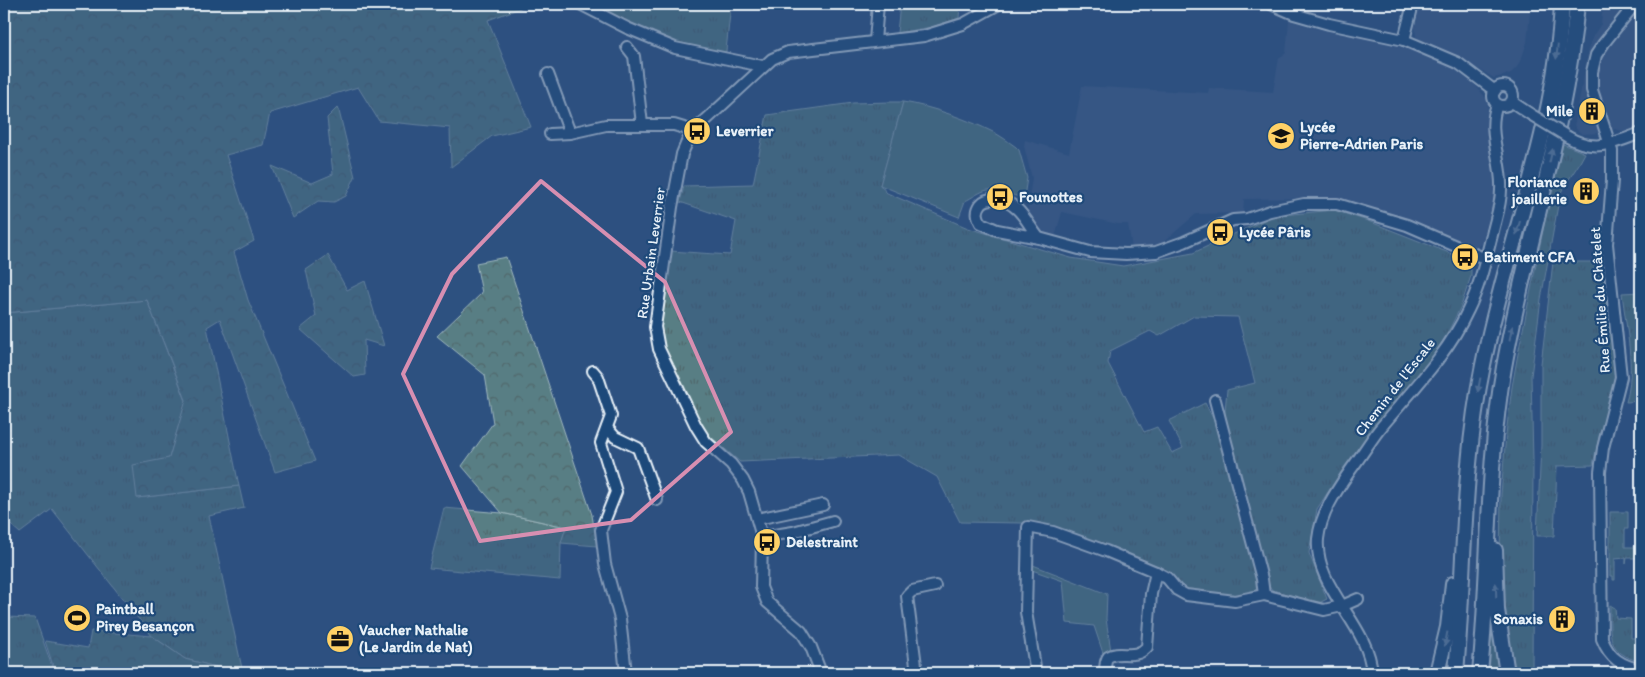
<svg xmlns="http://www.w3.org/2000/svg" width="1645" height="677" viewBox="0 0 1645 677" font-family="Itim,sans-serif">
  <defs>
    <pattern id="grass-tufts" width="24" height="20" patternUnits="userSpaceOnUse" patternTransform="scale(1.25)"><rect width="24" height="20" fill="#587e84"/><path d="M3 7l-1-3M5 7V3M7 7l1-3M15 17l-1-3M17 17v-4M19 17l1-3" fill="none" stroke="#50666a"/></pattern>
    <pattern id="forest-crowns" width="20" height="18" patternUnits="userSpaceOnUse" patternTransform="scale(1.25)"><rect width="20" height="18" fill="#587e84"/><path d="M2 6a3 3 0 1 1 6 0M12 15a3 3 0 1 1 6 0" fill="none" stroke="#50666a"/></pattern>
  </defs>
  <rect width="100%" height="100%" fill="#2d5180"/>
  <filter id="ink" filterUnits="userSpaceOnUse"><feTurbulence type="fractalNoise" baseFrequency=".02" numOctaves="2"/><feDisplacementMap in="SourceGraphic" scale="10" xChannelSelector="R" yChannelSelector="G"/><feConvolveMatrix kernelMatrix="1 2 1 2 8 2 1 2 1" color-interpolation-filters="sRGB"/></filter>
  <g filter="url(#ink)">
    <g fill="#415d8a">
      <path d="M1420,4H1531L1527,42L1522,57L1517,67L1509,75L1506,74V75L1494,78L1448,52L1420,40L1416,36L1415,27Z"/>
      <path d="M1603,4H1641V128L1627,132L1615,129L1603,130L1601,133L1582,134L1577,130L1574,125L1575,122L1589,48L1593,36L1601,24Z"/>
      <path d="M1289,20L1314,28L1390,44L1424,54L1464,73L1487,99L1489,133L1494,161L1495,194L1483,242L1476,248H1470L1333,200L1321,198L1244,199L1243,213L1196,214L1161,244L1144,249H1135L1132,248L1128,224H1118L1062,212L1055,237L1043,234L1035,225L1028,212V204L1032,178L1024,146L1025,140L1069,153L1082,86L1208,93L1209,88L1273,92L1279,58L1286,53Z"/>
    </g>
    <g fill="url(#grass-tufts)" stroke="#a0b8be">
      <path d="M574,4H731L725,60L637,36Z"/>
      <path d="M900,4H960L959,18L932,27L897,33Z"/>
      <path d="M891,102H903L880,185L887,193L968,228L1071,258L1123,266L1193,253L1273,216L1334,210L1368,221L1467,260L1471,265V276L1461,306L1448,332L1431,362L1372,430L1345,466L1317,509L1309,553L1327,599L1319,603L1272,590L1265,578L1224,421L1227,390L1255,383L1238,317L1194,316L1159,336L1150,331L1110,351L1108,363L1144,432L1157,427L1172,453L1183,448L1169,421L1205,403L1215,422H1218L1259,581L1255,592L1233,596L1185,589L1171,573L1058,530L1022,523L960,522L937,477L899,455L740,462L704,431L663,349L660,325L670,251L730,255L736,221L680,202L684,186L753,184L767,115L853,103Z"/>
      <path d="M1563,144L1585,153C1578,168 1567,180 1560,194L1541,299L1531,376L1533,460L1532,673H1513L1505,631L1500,558L1501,495L1506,434L1512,387L1517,359L1544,225Z"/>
      <path d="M1553,262H1604L1615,376L1613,391L1600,432L1593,465L1557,466L1554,536H1537L1541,445V364Z"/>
      <path d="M1641,292V401L1626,402C1636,368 1626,328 1622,293Z"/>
      <path d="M147,300L186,401L169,458L137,498L239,486L244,508L209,516L243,673H223L216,667L185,659L152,636L52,509L20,533L4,519V313Z"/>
      <path d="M444,508L502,513L566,527L561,543L560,580L429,568Z"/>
      <path d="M1610,512H1628V529H1625V547H1641V564L1640,558H1627L1626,564V558L1615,559V580H1613V576H1610Z"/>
      <path d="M1610,605L1615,608L1616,618L1631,619V638H1637L1638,641H1641V662C1606,652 1610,637 1610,605Z"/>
      <path d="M4,617L35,618L54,672L63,673H4Z"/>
      <path d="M1492,623H1494L1503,673H1489Z"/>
    </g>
    <g fill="url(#forest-crowns)" stroke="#a0b8be">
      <path d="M4,4H531L488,20L531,127L492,136L451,167L450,128L379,121L358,87L270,113L263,145L226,155L254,241L234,252L248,300L315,461L275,472L220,319L207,327L239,486L137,498L133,465L169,458L186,400L147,300L4,313Z"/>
      <path d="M338,107L355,177L346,196L334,202L318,201L293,218L272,166L312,183L333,174L327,118Z"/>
      <path d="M328,255L347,290L365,281L384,346L364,340L365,375L354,377L300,329L316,316L306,270Z"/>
      <path d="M506,257L592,515L597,546L561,543L566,527L502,513L462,466L493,423L485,375L437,336L482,293L476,263Z"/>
      <path d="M91,631L152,636L185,659L216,667L223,673H63L55,672L45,641L88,648Z"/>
    </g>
    <g fill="#587e84" stroke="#a0b8be">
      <path d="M903,102C930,106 969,120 993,132C1001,136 1009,142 1016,147L1019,150L1027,178L1024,197C1012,197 997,188 988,190C980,191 972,198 965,201L959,217L880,185Z"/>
      <path d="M1033,565L1107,594L1106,619L1111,651L1103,653L1094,626L1067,623L1063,581L1032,570Z"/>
    </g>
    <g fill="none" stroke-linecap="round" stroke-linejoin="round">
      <g stroke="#e8f1f8" stroke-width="14">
        <g id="minor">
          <path d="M580,4L627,28L675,48L762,66"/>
          <path d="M1271,4L1294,14L1329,24L1404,40L1458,63L1495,91"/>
          <path d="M1635,4L1604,43L1596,55L1592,72V90L1612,151V181L1607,244L1621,377L1603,448L1600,472L1602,639C1610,659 1621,665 1641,670"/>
          <path d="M1404,40L1413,4"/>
          <path d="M875,41L878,4"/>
          <path d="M627,47L634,56L642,124"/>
          <path d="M548,74L570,133"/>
          <circle cx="1503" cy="96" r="10"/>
          <path d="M1512,102L1530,114"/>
          <path d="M550,134L570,133L606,125H674L694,131"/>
          <path d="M1568,137C1594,153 1615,143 1641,133"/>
          <path d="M1039,238C1032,230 1025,216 1017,209C1009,201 990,194 981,204C976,211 977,216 981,223L997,230L1039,238L1090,252L1126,254L1156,252L1184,242L1233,220L1247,219L1270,211L1304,204H1337L1407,225L1486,259"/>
          <path d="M593,371L598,377L611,416L601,443L616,492L601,530L605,564L620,619L626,673"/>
          <path d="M1215,400L1262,579L1264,595"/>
          <path d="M607,428L615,437L638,448L657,500"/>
          <path d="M757,519L823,505"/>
          <path d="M762,537L793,532L833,521"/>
          <path d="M821,673L811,647L801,631L767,602L761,587L762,537L749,492L743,480L731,464L706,442L696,426L659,349L655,327L672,207L682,154L687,142L694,131L772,59L788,52L924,36L963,24L999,4"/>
          <path d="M917,673L907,596L912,591L935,586"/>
          <path d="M1036,673L1026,612L1028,527L1053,532L1106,551L1156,572L1167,578L1177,590L1186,595L1235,601L1264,595L1324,610L1342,606L1358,599"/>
          <path d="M1105,673C1105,669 1105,660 1108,657C1120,649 1134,661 1147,647L1151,594L1156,572"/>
          <path d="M1372,673C1369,624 1314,589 1318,539C1321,512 1337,490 1352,468C1361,456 1369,443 1378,431C1410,392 1447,356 1468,310C1480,286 1486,258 1493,231C1496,218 1501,204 1501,190C1503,162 1486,132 1497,105"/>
        </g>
      </g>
      <g stroke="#e8f1f8" stroke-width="18">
        <g id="highway">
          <path d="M1495,550L1497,610L1507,673"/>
          <path d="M1437,673L1448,627L1453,584"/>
          <path d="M1456,673C1465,570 1462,467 1483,365C1507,244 1556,128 1562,4"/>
          <path d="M1480,673C1490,571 1486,469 1504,367C1526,245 1566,128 1577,4"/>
        </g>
      </g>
      <use href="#minor" stroke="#1f4a7a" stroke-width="10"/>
      <use href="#highway" stroke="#1f4a7a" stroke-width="14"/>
      <g stroke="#e8f1f8" stroke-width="14" stroke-linecap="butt">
        <path id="minor-bridge" d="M1530,114L1568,137"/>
      </g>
      <use href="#minor-bridge" stroke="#1f4a7a" stroke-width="10"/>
    </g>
    <defs><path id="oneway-solid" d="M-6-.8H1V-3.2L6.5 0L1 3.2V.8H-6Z" transform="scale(1.25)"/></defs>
    <g fill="#6f8dac">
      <use href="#oneway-solid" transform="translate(1557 52) rotate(96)"/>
      <use href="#oneway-solid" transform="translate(1551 156) rotate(-77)"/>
      <use href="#oneway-solid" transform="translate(1518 228) rotate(106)"/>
      <use href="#oneway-solid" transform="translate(1511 333) rotate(-78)"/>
      <use href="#oneway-solid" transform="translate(1479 385) rotate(101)"/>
      <use href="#oneway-solid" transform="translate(1496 590) rotate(-92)"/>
      <use href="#oneway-solid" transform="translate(1446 639) rotate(101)"/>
    </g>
  </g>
  <path d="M0 0H1645V677H0ZM541,181L665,282L731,432L631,520L480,541L403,374L452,274Z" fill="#2d5180" fill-opacity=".55" fill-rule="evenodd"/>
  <path fill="none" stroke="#d78fb1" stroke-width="4" stroke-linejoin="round" d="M541,181L665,282L731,432L631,520L480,541L403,374L452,274Z"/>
  <defs>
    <g id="building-disc" transform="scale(1.4375)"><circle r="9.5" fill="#ffd166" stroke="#1f4a7a"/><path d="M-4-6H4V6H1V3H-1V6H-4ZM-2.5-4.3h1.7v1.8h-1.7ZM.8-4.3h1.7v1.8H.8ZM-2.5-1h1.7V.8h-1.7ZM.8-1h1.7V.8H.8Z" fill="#111"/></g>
    <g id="bus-disc" transform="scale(1.4375)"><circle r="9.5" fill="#ffd166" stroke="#1f4a7a"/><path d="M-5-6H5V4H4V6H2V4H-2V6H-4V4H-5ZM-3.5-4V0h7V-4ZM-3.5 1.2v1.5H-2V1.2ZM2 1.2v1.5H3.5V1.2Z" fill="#111"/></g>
    <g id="school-disc" transform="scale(1.4375)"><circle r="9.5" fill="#ffd166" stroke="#1f4a7a"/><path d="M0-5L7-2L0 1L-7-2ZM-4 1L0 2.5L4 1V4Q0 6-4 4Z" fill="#111"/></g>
    <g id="stadium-disc" transform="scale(1.4375)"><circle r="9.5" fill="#ffd166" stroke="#1f4a7a"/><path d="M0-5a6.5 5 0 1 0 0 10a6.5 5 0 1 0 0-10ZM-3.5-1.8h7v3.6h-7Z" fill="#111"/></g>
    <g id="office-disc" transform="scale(1.4375)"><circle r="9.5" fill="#ffd166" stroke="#1f4a7a"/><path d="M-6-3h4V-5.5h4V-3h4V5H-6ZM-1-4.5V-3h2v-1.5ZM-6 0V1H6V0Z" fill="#111"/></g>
  </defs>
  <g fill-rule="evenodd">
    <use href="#building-disc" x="1592" y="111"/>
    <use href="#bus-disc" x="697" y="131"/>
    <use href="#school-disc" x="1281" y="136"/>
    <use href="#building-disc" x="1586" y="191"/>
    <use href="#bus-disc" x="1000" y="197"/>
    <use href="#bus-disc" x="1220" y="232"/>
    <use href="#bus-disc" x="1465" y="257"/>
    <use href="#bus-disc" x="767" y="542"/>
    <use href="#stadium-disc" x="77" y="618"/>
    <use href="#building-disc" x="1562" y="619"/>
    <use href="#office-disc" x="340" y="639"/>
  </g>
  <g text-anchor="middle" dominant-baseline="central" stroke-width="4.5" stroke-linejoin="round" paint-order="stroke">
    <g font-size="15" font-weight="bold" fill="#e8f1f8" stroke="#1f4a7a" text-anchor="start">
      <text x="1573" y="111" text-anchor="end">Mile</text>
      <text x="1300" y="127">Lycée<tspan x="1300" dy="17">Pierre-Adrien Paris</tspan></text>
      <text x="716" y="131">Leverrier</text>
      <text x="1567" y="182" text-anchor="end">Floriance<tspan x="1567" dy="17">joaillerie</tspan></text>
      <text x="1019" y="197">Founottes</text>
      <text x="1239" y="232">Lycée Pâris</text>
      <text x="1484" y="257">Batiment CFA</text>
      <text x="786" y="542">Delestraint</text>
      <text x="96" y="609">Paintball<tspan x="96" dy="17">Pirey Besançon</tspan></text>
      <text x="1543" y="619" text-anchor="end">Sonaxis</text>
      <text x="359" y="630">Vaucher Nathalie<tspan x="359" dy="17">(Le Jardin de Nat)</tspan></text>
    </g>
    <g font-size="15" fill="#e8f1f8" stroke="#1f4a7a">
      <text transform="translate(651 253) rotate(-82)">Rue Urbain Leverrier</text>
      <text transform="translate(1600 300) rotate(-94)">Rue Émilie du Châtelet</text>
      <text transform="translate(1395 387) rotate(-52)">Chemin de l'Escale</text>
    </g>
  </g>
  <rect width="1645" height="677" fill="none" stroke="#1f4a7a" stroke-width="20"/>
  <rect x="10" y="10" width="1625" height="657" fill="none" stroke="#e8f1f8" stroke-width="2" filter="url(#ink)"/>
</svg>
